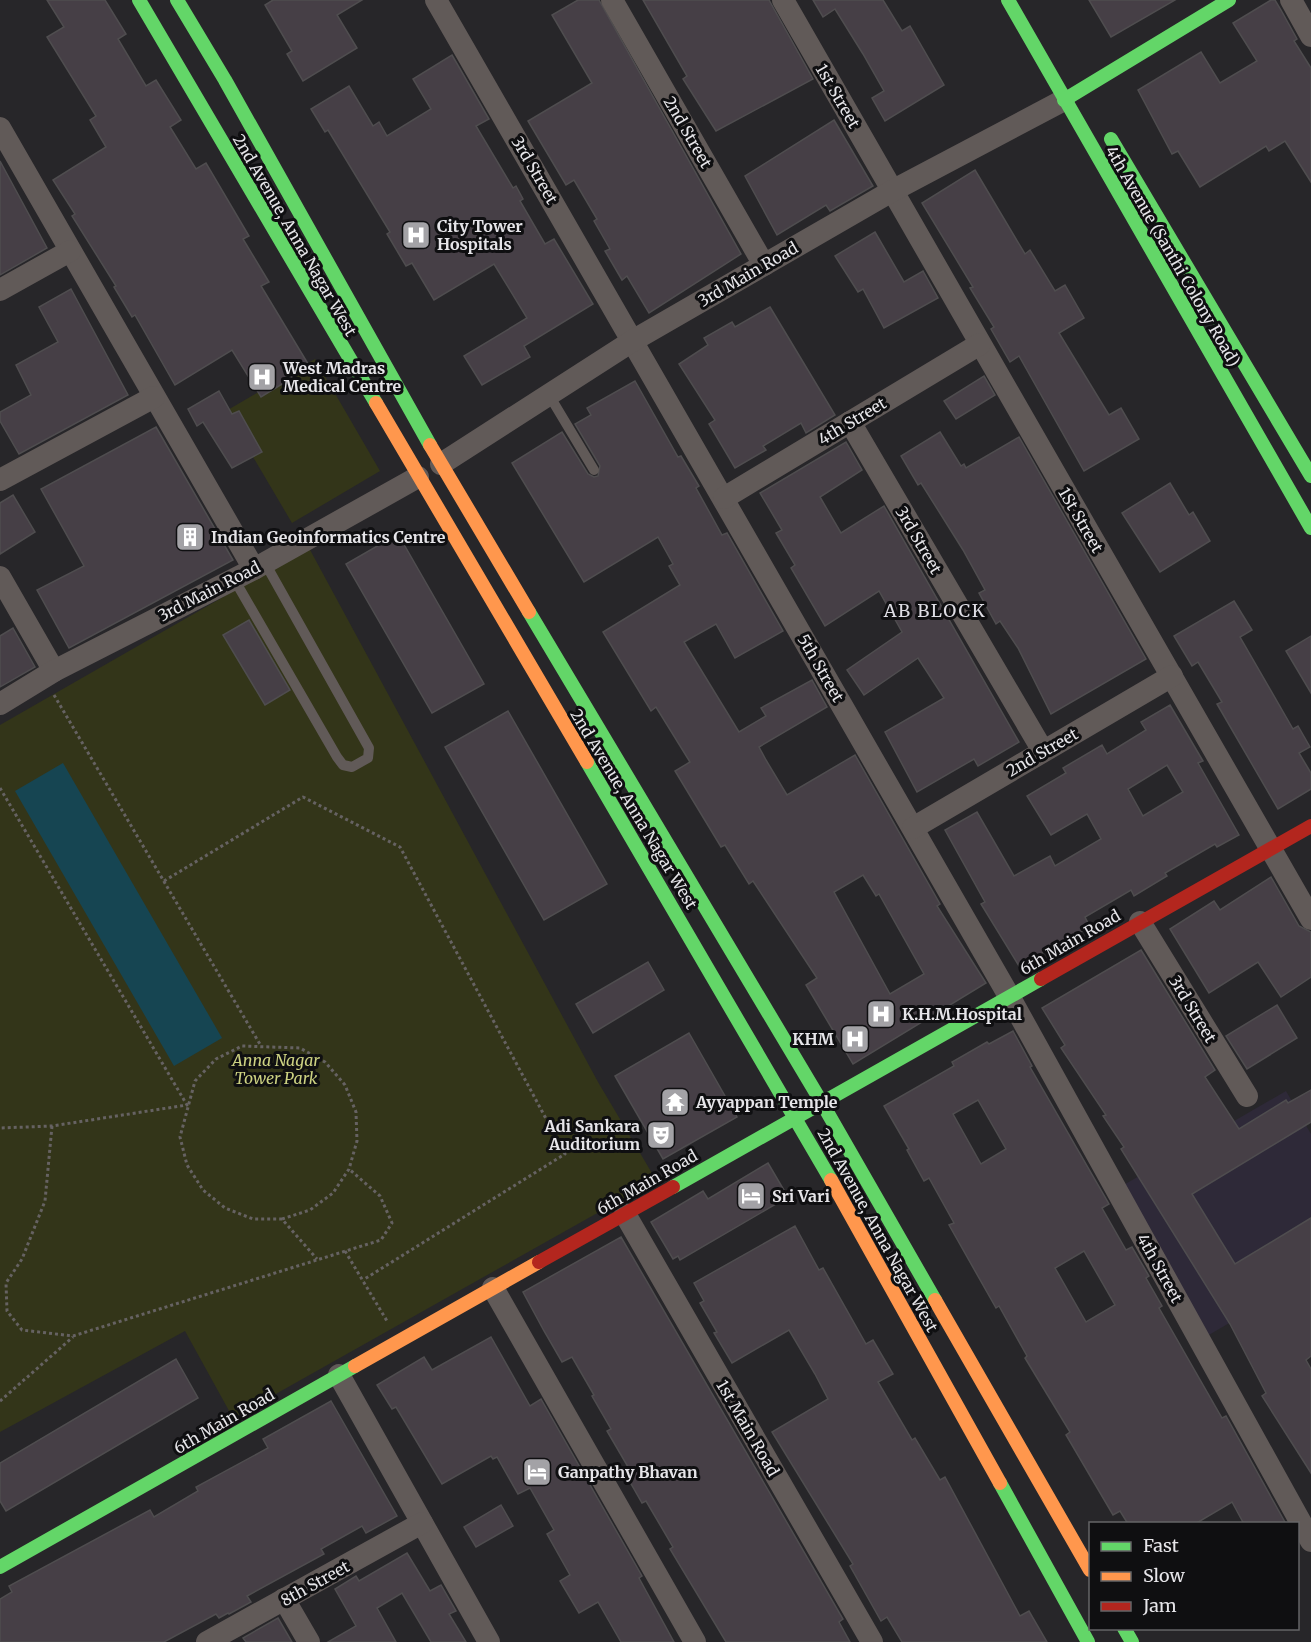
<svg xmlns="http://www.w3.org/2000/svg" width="1311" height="1642" viewBox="0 0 1311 1642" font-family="Merriweather,serif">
  <rect width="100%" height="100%" fill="#272629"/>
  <path fill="#2e2938" d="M1286,1091L1311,1134V1275L1202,1339L1115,1190Z"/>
  <g fill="#333519">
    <path d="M315,359L380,471L292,523L226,411Z"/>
    <path d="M309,548L598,1082L656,1180L233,1418L185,1331L0,1432V725Z"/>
  </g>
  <path fill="#164552" d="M63,763L222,1038L174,1066L15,791Z"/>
  <g fill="#463f46" stroke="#4f4d4f" stroke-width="1.5" fill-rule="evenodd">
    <path d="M47,0H105L126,34L118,39L146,86L156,80L181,120L170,127L196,169L206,163L249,236L243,239L269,282L261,286L310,367L261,397L232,350L175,385L135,315L132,317L114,287L116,286L72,216L75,214L53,180L106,147L90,120L96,116L47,37L64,27Z"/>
    <path d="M273,0H362L337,15L357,48L303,81L287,54L292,51L265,5Z"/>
    <path d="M578,0H599L741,254L649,313L627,276L622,280L605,251L610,249L594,221L597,219L574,180L566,185L528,121L592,83L552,15Z"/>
    <path d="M643,0H769L813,79L716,131L683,79L687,76Z"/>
    <path d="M813,0H883L902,31L910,26L944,85L885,121L872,98L884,91L863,54L835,9L823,17Z"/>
    <path d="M1089,0H1175L1111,37Z"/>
    <path d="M1271,0H1275L1281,10L1297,39L1294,41L1311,68V182L1285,141L1269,151L1266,146L1200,187L1178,151L1172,154L1138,90L1201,52L1220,83L1257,61L1233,23Z"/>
    <path d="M452,55L489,119L476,126L513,188L516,186L523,199L520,201L545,244L554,239L593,304L524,346L530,357L482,385L464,356L527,318L494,264L434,300L412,263L406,266L387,234L390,232L328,130L325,132L311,109L349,86L373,126L379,122L387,136L431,109L413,79Z"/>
    <path d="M834,120L873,186L830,211L826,205L777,235L745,176Z"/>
    <path d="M0,161L47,248L0,275Z"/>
    <path d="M975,170L1025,254L1030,250L1055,291L1065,285L1084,318L1059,333L1109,415L1121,408L1139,439L1084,471L1019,356L1010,362L991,329L994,327L970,288L973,287L922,203Z"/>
    <path d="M875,232L904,282L923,271L938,298L884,328L863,289L858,292L835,256Z"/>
    <path d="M71,289L128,395L19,454L0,421V412L31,395L16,365L58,342L39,307Z"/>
    <path d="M770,307L835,415L806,433L801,423L763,446L766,450L735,468L709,424L715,420L679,364L708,345L704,338L732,322L735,327Z"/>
    <path d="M984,376L995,395L956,419L944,401Z"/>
    <path d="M635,381L678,457L681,456L699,486L696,488L722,535L727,533L783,631L735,658L716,624L684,642L739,732L766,716L761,708L812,680L827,707L759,747L766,760L787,795L855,755L940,904L937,906L986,983L853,1064L806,985L817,978L753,881L749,884L725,845L721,847L675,771L690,762L656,707L651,711L603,632L680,585L669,566L673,564L658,537L584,582L512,463L562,432L588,474L594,477L598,476L600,466L575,424L591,415L587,408ZM863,875L876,896L879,894L924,974L890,994L834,892Z"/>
    <path d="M219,391L232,414L239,411L262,452L232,468L203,422L197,426L188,409Z"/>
    <path d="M156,427L233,560L69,648L37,590L84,566L41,489Z"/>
    <path d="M940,432L961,466L964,464L966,468L1019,437L1146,659L1051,714L1018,648L1000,621L996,624L979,593L985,590L963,550L921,483L918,485L901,456Z"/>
    <path d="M846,442L862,470L820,497L841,533L884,506L1019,742L978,766L974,759L917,792L885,732L944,698L918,658L864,695L847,670L902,632L879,591L825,626L791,568L795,565L776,533L782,530L760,493Z"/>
    <path d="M1170,483L1189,515L1193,512L1210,541L1160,572L1122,513Z"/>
    <path d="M13,495L35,532L0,554V503Z"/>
    <path d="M398,534L484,684L432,713L346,564Z"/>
    <path d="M1234,601L1252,630L1240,637L1293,729L1298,726L1310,747L1299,753L1311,773V789L1278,809L1217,704L1222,702L1198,662L1192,666L1174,636Z"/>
    <path d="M249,620L290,690L265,705L223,635Z"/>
    <path d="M13,628L35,667L0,687V636Z"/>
    <path d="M1311,636V693L1286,651Z"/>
    <path d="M1170,705L1203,761L1198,763L1239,835L1217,847L1215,844L1165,873L1167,876L1134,896L1131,890L1085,917L1090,927L1019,966L981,904L985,902L945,830L977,812L1014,876L1050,856L1055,866L1101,839L1087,814L1051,835L1027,796L1066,773L1063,768L1102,745L1107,754L1146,730L1141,722ZM1167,765L1183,792L1143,816L1128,789Z"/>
    <path d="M508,711L607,884L544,920L445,747Z"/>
    <path d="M1271,877L1299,926L1311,932V977L1281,997L1258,962L1209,993L1170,929L1214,901L1220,910Z"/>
    <path d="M1141,950L1215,1070L1205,1077L1239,1129L1286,1100L1288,1103L1311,1090V1122L1192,1194L1235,1264L1311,1218V1356L1306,1360L1311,1369V1473L1262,1396L1266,1393L1230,1324L1121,1149L1124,1147L1103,1116L1106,1115L1061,1048L1065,1045L1042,1008Z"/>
    <path d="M648,962L664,990L593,1033L576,1004Z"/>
    <path d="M1277,1005L1297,1038L1247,1069L1226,1036Z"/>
    <path d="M1013,1031L1032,1066L1030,1067L1109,1204L1102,1208L1126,1250L1132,1247L1149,1276L1146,1278L1162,1306L1159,1308L1222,1418L1226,1416L1286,1524H1244L1232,1502L1195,1524H1128L1120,1511L1113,1515L1066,1435L1070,1432L1025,1358L1027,1356L999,1306L996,1308L949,1225L954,1223L929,1178L924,1181L907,1150L909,1149L884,1106L954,1066L952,1062L987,1042L989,1044ZM978,1100L1006,1149L981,1164L953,1114ZM1084,1251L1115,1305L1086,1322L1055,1268Z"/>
    <path d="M689,1033L737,1117L663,1159L615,1076Z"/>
    <path d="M768,1163L788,1197L680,1260L678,1256L673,1259L651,1222L703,1191L708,1199Z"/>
    <path d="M795,1226L819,1270L823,1268L866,1344L873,1340L893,1374L878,1382L912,1440L915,1438L940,1480L945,1477L1020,1616L1029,1611L1047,1642H902L887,1617L881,1621L850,1566L853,1564L772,1432L828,1399L815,1374L789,1330L732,1363L714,1333L717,1332L700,1303L704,1301L694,1283Z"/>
    <path d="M621,1237L843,1619L839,1622L850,1642H726L670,1549L673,1547L646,1501L642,1503L626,1475L631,1472L607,1431L611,1429L592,1396L594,1395L572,1357L562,1362L544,1331L523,1292Z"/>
    <path d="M491,1337L530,1406L541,1399L642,1576L639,1578L674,1642H621L598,1602L579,1613L560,1581L570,1575L547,1534L554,1530L530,1488L518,1494L497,1457L493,1459L491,1456L442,1484L396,1407L392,1409L377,1385L424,1357L432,1370Z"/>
    <path d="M176,1359L198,1398L6,1511L0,1501V1463Z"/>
    <path d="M331,1401L397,1516L366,1533L362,1526L321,1549L324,1554L247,1596L251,1602L229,1614L228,1613L219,1618L216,1614L164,1642H0V1599L12,1592L9,1586L150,1510L154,1517L198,1491L196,1487L268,1448L263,1439Z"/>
    <path d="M501,1505L513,1526L476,1547L464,1527Z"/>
    <path d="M407,1553L430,1591L441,1585L456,1611L449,1614L466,1642H431L402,1593L377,1608L396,1642H328L356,1626L335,1589L356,1576L359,1581Z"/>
    <path d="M278,1618L292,1642H246L243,1638Z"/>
  </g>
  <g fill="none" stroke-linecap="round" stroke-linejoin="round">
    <g stroke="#666262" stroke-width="3" stroke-dasharray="3 3" stroke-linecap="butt">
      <path d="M54,695L261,1046"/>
      <path d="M0,788L187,1105L52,1126L0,1128"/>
      <path d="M164,881L303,797L400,847L565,1154L363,1280"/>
      <path d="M52,1126L45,1201L22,1259L6,1283L7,1311L22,1330L73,1336L381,1240L392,1223L380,1196L349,1169"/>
      <path d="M282,1219L310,1210L333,1193L349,1169L357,1141L356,1112L345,1085L325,1062L300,1048L242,1046L216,1059L195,1081L180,1137L187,1165L203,1190L225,1208L253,1219H282L317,1259"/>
      <path d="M345,1251L387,1321"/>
      <path d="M0,1401L73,1337"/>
    </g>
    <g stroke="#615a58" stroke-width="10">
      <path d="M549,395L594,470"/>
      <path d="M234,579L337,757L343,765L352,767L368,758L369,748L265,563"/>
    </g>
    <g stroke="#615a58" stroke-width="22">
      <path d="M436,0L1009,996L1311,1541"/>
      <path d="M612,0L764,265"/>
      <path d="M783,0L1311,919"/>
      <path d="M1291,0L1311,36"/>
      <path d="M0,128L254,569"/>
      <path d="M0,290L70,251"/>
      <path d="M850,422L1043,751"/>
      <path d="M441,464L634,340L892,191L1064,100"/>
      <path d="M0,480L154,397"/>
      <path d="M724,498L980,344"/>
      <path d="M0,577L54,671"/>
      <path d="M0,704L54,671L254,569L418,477"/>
      <path d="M913,828L1172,676"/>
      <path d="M1140,922L1247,1096"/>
      <path d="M625,1214L872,1642"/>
      <path d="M493,1288L695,1642"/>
      <path d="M339,1375L489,1642"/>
      <path d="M284,1599L309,1642"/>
      <path d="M207,1642L422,1523"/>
    </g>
    <g stroke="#63d668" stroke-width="14">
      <path d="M139,0L376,403"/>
      <path d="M177,0L225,80L430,445"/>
      <path d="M1008,0L1311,528"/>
      <path d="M1064,100L1229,0"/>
      <path d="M1111,139L1311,476"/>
      <path d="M529,612L822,1103L935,1300"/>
      <path d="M587,762L831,1180"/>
      <path d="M673,1187L1041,979"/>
      <path d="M1000,1483L1088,1642"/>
      <path d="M0,1567L355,1366"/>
      <path d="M1124,1628L1132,1642"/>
    </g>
    <g stroke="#ff974d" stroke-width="14">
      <path d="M376,403L587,762"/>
      <path d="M430,445L529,612"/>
      <path d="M831,1180L1000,1483"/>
      <path d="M935,1300L1090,1570"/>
      <path d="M355,1366L539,1262"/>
    </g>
    <g stroke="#b3261e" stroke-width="14">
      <path d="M1041,979L1311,826"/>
      <path d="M539,1262L673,1187"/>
    </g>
  </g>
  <defs>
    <g id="hospital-square" transform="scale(1.5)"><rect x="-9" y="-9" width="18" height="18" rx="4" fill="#a3a2a6" stroke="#0f0f11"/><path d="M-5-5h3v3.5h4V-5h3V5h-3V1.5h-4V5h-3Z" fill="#fff"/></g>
    <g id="building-square" transform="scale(1.5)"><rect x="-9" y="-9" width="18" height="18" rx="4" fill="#a3a2a6" stroke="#0f0f11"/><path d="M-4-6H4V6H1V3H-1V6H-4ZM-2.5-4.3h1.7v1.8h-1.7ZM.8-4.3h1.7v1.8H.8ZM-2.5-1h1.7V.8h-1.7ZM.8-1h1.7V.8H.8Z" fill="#fff"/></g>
    <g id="temple-square" transform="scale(1.5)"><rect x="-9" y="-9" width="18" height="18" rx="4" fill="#a3a2a6" stroke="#0f0f11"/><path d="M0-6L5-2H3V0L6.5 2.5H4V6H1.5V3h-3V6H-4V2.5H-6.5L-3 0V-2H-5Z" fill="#fff"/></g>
    <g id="theatre-square" transform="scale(1.5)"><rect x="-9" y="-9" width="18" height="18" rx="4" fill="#a3a2a6" stroke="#0f0f11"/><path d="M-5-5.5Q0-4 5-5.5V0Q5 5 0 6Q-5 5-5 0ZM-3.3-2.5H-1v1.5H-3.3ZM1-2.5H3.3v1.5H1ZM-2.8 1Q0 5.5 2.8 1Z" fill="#fff"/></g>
    <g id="hotel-square" transform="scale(1.5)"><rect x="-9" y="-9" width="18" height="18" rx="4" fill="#a3a2a6" stroke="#0f0f11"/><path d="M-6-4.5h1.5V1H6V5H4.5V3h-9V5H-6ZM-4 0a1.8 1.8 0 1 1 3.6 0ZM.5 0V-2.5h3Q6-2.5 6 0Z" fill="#fff"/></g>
  </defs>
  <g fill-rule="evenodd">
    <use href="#hospital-square" x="416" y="235"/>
    <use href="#hospital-square" x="262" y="377"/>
    <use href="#building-square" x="190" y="537"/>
    <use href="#hospital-square" x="881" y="1014"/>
    <use href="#hospital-square" x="855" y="1039"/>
    <use href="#temple-square" x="675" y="1102"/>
    <use href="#theatre-square" x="661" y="1135"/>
    <use href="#hotel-square" x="751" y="1196"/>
    <use href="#hotel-square" x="537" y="1472"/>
  </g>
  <g text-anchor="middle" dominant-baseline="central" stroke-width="6" stroke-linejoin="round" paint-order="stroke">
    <g font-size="16" fill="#e6e5e9" stroke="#0f0f11">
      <text transform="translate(838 96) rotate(60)">1st Street</text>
      <text transform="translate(688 132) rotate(60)">2nd Street</text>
      <text transform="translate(535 170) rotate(60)">3rd Street</text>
      <text transform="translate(295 235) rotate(60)">2nd Avenue, Anna Nagar West</text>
      <text transform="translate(1173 256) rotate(60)">4th Avenue (Santhi Colony Road)</text>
      <text transform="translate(748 274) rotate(-30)">3rd Main Road</text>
      <text transform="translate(852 421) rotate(-31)">4th Street</text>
      <text transform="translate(1081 520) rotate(60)">1St Street</text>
      <text transform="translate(919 540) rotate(60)">3rd Street</text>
      <text transform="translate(209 591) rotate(-27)">3rd Main Road</text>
      <text transform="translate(821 668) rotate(60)">5th Street</text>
      <text transform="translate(1042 752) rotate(-30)">2nd Street</text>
      <text transform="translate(634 809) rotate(59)">2nd Avenue, Anna Nagar West</text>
      <text transform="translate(1070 942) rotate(-30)">6th Main Road</text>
      <text transform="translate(1193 1009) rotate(59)">3rd Street</text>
      <text transform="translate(647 1182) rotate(-30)">6th Main Road</text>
      <text transform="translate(878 1230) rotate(61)">2nd Avenue, Anna Nagar West</text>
      <text transform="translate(1160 1268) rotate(61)">4th Street</text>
      <text transform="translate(224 1421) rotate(-30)">6th Main Road</text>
      <text transform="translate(748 1428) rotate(60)">1st Main Road</text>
      <text transform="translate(315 1583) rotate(-29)">8th Street</text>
    </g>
    <g font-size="16" font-weight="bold" fill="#e6e5e9" stroke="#0f0f11" text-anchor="start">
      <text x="437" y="226">City Tower<tspan x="437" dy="18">Hospitals</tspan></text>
      <text x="283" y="368">West Madras<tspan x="283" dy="18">Medical Centre</tspan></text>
      <text x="211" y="537">Indian Geoinformatics Centre</text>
      <text x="902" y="1014">K.H.M.Hospital</text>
      <text x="834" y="1039" text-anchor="end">KHM</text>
      <text x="696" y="1102">Ayyappan Temple</text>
      <text x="640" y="1126" text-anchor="end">Adi Sankara<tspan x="640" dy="18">Auditorium</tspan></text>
      <text x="772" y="1196">Sri Vari</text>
      <text x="558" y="1472">Ganpathy Bhavan</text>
    </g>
    <g font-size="16" font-style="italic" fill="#cdd282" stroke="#0f0f11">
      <text x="276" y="1060">Anna Nagar<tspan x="276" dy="18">Tower Park</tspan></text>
    </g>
    <g font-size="18" letter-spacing="1.5" fill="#dedde4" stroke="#0f0f11">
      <text x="935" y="610">AB BLOCK</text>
    </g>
  </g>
  <rect x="1089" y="1522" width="210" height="108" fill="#0f0f11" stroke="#656567" stroke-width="1.5"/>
  <rect x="1101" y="1542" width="30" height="9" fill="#63d668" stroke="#656567" stroke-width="1.5"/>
  <text x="1143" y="1552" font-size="18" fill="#e6e5e9">Fast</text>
  <rect x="1101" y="1572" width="30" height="9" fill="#ff974d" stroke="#656567" stroke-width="1.5"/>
  <text x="1143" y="1582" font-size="18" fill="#e6e5e9">Slow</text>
  <rect x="1101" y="1602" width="30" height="9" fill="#b3261e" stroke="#656567" stroke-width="1.5"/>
  <text x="1143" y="1612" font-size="18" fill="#e6e5e9">Jam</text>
</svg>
